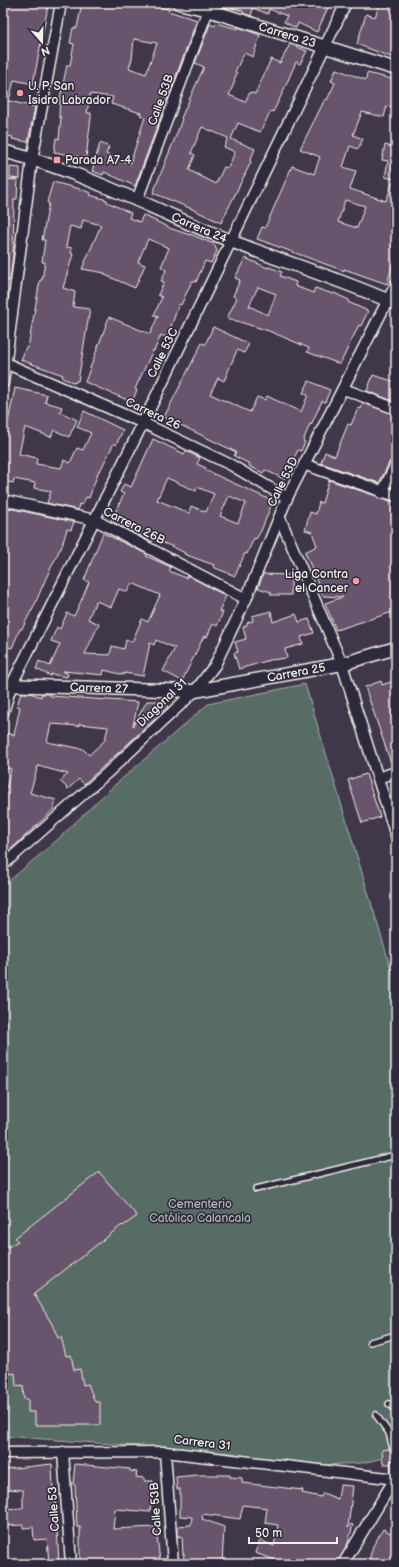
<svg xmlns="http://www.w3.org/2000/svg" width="399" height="1567" viewBox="0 0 399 1567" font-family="'Balsamiq Sans',sans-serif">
  <rect width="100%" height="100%" fill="#40374b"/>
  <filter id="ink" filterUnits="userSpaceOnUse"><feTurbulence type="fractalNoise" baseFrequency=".025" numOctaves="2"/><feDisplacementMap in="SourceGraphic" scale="8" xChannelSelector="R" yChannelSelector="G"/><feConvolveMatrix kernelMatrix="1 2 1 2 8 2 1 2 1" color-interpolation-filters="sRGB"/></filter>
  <g filter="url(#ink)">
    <path fill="#586c66" stroke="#a6aea7" d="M305,684L396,985V1455L362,1463L302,1466L231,1453L3,1436V886L56,841L108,791L208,704Z"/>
    <g fill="#67546d" stroke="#f4f1e8" fill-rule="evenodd">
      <path d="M3,3H44L43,5L48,6L33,84L14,80L9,101L35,107L28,142L12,139L13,137L3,135L6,117L3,116V71L6,60H3Z"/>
      <path d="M82,3H131L169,9L168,11L197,20L135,186L104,172L103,175L92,171L100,143L109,147L106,154L130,164L145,117L140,115L141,113L111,104L113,97L90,94L87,113H91V117L86,158L54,152L56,138L59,139L61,117H59L60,98L63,84L67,65H70L74,44L70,43L73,28H77ZM134,39L157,43L146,74L129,68L132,59Z"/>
      <path d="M224,3H330L317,32L298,23L296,28L284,22L287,16L269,9L268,14L253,8L251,16L243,13V11L224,6Z"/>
      <path d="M380,3H396V59L357,44L366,14L375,17Z"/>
      <path d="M216,23L238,29V27L260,35L253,57L244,53L235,72L237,73L234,80L235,81L229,95L245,102L250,92L255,94L271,59L280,63L290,44L307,51L300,64L296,62L282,94L273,112L271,111L260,132L238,123L231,139L255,149L250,161L251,162L221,223L192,209L153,193L177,133L182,119L181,118L204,67L195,63L210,24L215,26ZM202,127L228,138L224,147L235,152L228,168L224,167L216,184L189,170L195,155L191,153Z"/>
      <path d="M336,69L366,80L367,73L396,80V108L387,106L384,117L362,112L353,135L363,139L358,149L350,146L343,167L356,171L350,189L386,201L394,179L385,177L388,161L382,160L385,145L392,147V144L396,145V252L387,284L344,269V271L328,265L257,239L262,227L265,228L292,166L314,174L320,157L300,149L325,99L327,100L335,83L331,81ZM345,200L365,206L357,228L338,222Z"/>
      <path d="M10,167L20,168V179L10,178Z"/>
      <path d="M3,179L18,180L17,199H14L13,255L10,280L8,281H3Z"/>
      <path d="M53,182L80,189L91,193L90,195L107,200V202L131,213L129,218L140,222L143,215L172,229L190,235V234L214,244L217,251L211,263L205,261L196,282L192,281L181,305L179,304L167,338L161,335L154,351L153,350L135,389L137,390L132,402L85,382L109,317L150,334L158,316L154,315L162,297L158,295L164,282L161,281L166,270L161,267L169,248L148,239L138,262L145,265L135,288L105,275V273L82,269L101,225L83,220L81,229L70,226L66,247L72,248L71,253L73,254L63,288L75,292L73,307L90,309L78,381H76L75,383L62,378L63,375L21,360L26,347L28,348L40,280H42L45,262H42L45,240H42L49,203L47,202Z"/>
      <path d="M245,258L268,268L269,267L282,272L280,276L296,282L295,286L313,293L315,288L333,294L334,293L349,300L348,302L368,311L361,326L359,325L340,364L307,352L309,348L269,331L227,318L237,298L233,296L240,280L235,278ZM258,287L276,294L268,315L249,306Z"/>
      <path d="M213,327L249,344L244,353L237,350L224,381L218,378L210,394L250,412L257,397L265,400L267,396L301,412L308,395L303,393L309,381L330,390L325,402L322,401L311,425L310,424L303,441L305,442L301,451L298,450L284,479L265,470L263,473L249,466L250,464L234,456L236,452L164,417L202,343L205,345Z"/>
      <path d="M373,375L396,382V402L367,391Z"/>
      <path d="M15,388L47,395L45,402L62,407L60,412L77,420L69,437L54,430L51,437L25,427L19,454L37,458L36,464L61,468L64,460L70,463L77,448L83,450L91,433L77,427L84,411L123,430L116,445L114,443L100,471L99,470L89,498L86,497L82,505L79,504L78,510L47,503L51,491L34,488L35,483L14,479L13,483L3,481V446Z"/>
      <path d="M363,403L396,415V458L390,461L379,483L321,463L325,452L335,456L348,424L351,425L358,408L361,409Z"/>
      <path d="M153,439L184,454L186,451L200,458L197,464L206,468L205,470L273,501L261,531L256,539L254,538L247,554L245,553L235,576L213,567L214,565L184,554L185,553L171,546L153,539L152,542L111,521L124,494L120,492L124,484L131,487ZM167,478L196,491L197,487L214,494L206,512L191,506L189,513L157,500ZM229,496L246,503L238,523L220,516Z"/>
      <path d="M329,480L376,496L380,499L396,502V611L336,630L325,603L343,597L323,596L305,552L317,546L312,532L305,530L310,512L316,514L319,502L322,503Z"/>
      <path d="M3,507L74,522L71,530L67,529L61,549H60L46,578L32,611H31L22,629H20L12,648L3,646Z"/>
      <path d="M103,533L147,554L146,556L171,567L169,571L186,578L187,575L226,596L219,611L223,612L217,626L213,624L207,637L204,636L182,681L163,671L175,648L156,640L154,645L150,643L143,676L124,673V675L104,670L103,675L63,671L68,674L67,677L51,674V676L36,669L39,661L50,666L60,644L51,641L57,627L60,629L67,613L74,616L81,601L89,582L84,580ZM132,583L160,595L148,622L142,619L132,642L126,640L124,649L112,646L110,655L85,654L99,624L88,619L96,601L111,607L119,589L127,592Z"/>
      <path d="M263,574L291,575V595H271V592L258,588Z"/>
      <path d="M271,611L273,622L296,614L299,622L309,619L314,633L301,637L303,644L285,649L287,658L270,660L239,669L234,653L238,652L235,642L246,639L243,627L246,626L248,622L253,621L252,616Z"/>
      <path d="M396,680V709L392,711L396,723V766H392L365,687L381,681L382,685Z"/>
      <path d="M21,693H30L41,697V694H50V696L138,702L133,726L147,701H163L168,707L84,784L79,779L68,789L60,781L68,774L38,766L30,793L56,800L53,810L8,852L3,849V800L11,769L4,767L6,759H3V741L6,733L14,735L20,707L17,706ZM51,724L79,726V724L108,727L105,740L89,755L83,749L47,742Z"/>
      <path d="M366,774L380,817L362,823L348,780Z"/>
      <path d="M99,1172L137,1216L123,1226L122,1225L34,1294L52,1324L58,1338L61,1337L66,1356L71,1355L74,1370L80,1369L83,1385L88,1384L95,1402H100V1425H35V1412H28V1399H24L23,1385L16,1386L15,1373L10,1374L7,1361L3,1363V1250L18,1241L15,1238Z"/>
      <path d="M389,1449L392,1453L396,1452V1460H392L390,1464H383L382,1450Z"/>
      <path d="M52,1464L53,1491H55L59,1564H49L47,1539L34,1540L33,1527L23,1528V1525L3,1526V1509L23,1508V1490L6,1489V1469Z"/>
      <path d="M75,1464L130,1469V1471L137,1472L136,1477L144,1478V1481H153L150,1512L115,1509L113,1529L156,1527L160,1562L80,1564V1527H77L75,1485L73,1484Z"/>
      <path d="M197,1475H230V1477L242,1478V1483L303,1490L302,1493L321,1497L323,1493L338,1499L340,1485L353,1486L348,1528L351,1524L353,1525L347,1546L337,1564H286L255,1553L260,1540L274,1546L278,1525L265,1523L267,1508L243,1505L240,1519L203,1514L202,1519L224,1527L222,1564H183L184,1554L183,1555L182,1536L178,1537V1526L191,1525L192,1517L180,1516V1489H177L176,1477Z"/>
      <path d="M383,1529L396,1536L395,1564H368L373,1546Z"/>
    </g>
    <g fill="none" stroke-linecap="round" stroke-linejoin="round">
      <g stroke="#f4f1e8" stroke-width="8">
        <g id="service">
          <path d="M256,1189L396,1155"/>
          <path d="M370,1342L396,1335"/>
          <path d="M389,1404L396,1409"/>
          <path d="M376,1415L389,1433L393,1449"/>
          <path d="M394,1480V1463"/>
        </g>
      </g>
      <g stroke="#f4f1e8" stroke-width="13">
        <g id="minor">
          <path d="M137,200L208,10"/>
          <path d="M3,362L143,423L231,465L287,498"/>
          <path d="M3,383L32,160L61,3"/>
          <path d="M344,389L396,409"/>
          <path d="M306,465L396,496"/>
          <path d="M382,493L396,464"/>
          <path d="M3,500L95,520L246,599"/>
          <path d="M280,518L342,664L396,836"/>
          <path d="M3,713L11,686L143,423L346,3"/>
          <path d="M378,778L396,772"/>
          <path d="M3,865L107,773L195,691L215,665L246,599L287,498L396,284"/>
          <path d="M63,1452L71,1564"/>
          <path d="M165,1452L173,1564"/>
          <path d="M3,1453L165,1452L396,1479"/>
          <path d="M343,1564L394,1480"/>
        </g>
      </g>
      <g stroke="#f4f1e8" stroke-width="15">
        <g id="tertiary">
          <path id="s1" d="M179,3L208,10L396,69"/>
          <path id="s2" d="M3,151C83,171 156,211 231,241C286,263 343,280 396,304"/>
          <path id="s3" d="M3,685L195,691L342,664L396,648"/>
        </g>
      </g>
      <use href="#service" stroke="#2f2a3d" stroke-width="5"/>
      <use href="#minor" stroke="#2f2a3d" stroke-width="10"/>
      <use href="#tertiary" stroke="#2f2a3d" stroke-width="12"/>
    </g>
  </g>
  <g fill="#ff9aa2" stroke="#2f2a3d" stroke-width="1.5">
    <circle cx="20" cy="93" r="4"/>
    <rect x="53" y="156" width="8" height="8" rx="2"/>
    <circle cx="356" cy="581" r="4"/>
  </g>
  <g text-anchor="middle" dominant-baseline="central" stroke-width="3" stroke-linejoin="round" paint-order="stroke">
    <g font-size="12" fill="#f4f1e8" stroke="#2f2a3d">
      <text stroke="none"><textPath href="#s1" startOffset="113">Carrera 23</textPath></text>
      <text transform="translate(161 100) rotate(-70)">Calle 53B</text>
      <text stroke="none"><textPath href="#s2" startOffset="211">Carrera 24</textPath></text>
      <text transform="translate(163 353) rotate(-64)">Calle 53C</text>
      <text transform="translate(153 414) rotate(25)">Carrera 26</text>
      <text transform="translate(283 482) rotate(-64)">Calle 53D</text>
      <text transform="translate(134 526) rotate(27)">Carrera 26B</text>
      <text stroke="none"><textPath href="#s3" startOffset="295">Carrera 25</textPath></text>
      <text stroke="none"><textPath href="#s3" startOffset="96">Carrera 27</textPath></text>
      <text transform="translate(162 703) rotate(-44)">Diagonal 31</text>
      <text transform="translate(202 1443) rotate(7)">Carrera 31</text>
      <text transform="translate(54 1509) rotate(-94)">Calle 53</text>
      <text transform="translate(156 1509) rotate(-94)">Calle 53B</text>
    </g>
    <g font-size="12" fill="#f4f1e8" stroke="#2f2a3d" text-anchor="start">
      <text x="28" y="86">U. P. San<tspan x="28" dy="14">Isidro Labrador</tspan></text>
      <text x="65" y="160">Parada A7-4</text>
      <text x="348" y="574" text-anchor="end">Liga Contra<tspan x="348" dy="14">el Cancer</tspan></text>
    </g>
    <g font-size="12" fill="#aeb5ae" stroke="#2f2a3d">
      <text x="200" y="1204">Cementerio<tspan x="200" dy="14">Católico Calancala</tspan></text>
    </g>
  </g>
  <rect width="399" height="1567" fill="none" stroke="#2f2a3d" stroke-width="16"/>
  <rect x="8" y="8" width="383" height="1551" fill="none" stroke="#f4f1e8" stroke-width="1.5" filter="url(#ink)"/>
  <g transform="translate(42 42) rotate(160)" stroke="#2f2a3d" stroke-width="3" paint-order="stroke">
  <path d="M0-3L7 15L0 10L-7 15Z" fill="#f4f1e8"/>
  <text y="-6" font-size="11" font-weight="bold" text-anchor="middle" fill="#f4f1e8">N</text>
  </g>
  <path d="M249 1537v6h88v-6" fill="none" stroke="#f4f1e8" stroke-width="2"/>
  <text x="255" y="1537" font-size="12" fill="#f4f1e8" stroke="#2f2a3d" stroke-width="3" paint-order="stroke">50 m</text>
</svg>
